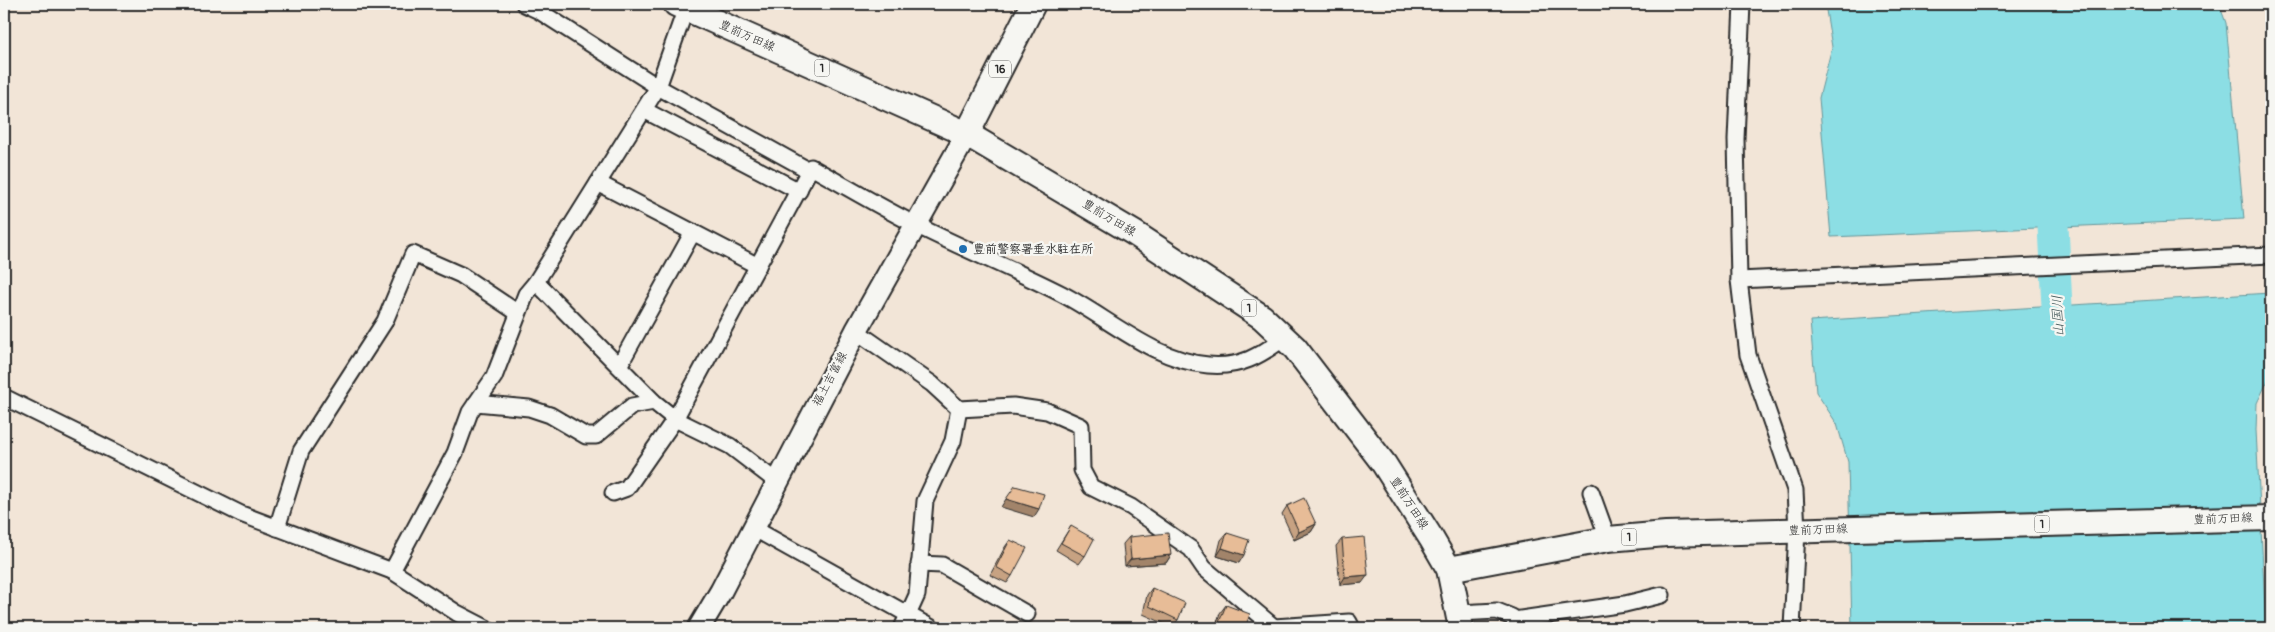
<svg xmlns="http://www.w3.org/2000/svg" width="2275" height="632" viewBox="0 0 2275 632" font-family="Pangolin,'Klee One',sans-serif">
  <rect width="100%" height="100%" fill="#f2e5d7"/>
  <filter id="ink" filterUnits="userSpaceOnUse"><feTurbulence type="fractalNoise" baseFrequency=".02" numOctaves="2"/><feDisplacementMap in="SourceGraphic" scale="10" xChannelSelector="R" yChannelSelector="G"/><feConvolveMatrix kernelMatrix="1 2 1 2 8 2 1 2 1" color-interpolation-filters="sRGB"/></filter>
  <g filter="url(#ink)">
    <g fill="#8cdee4" stroke="#65969a">
      <path d="M1825,4H2219L2226,23L2244,219L1831,237L1819,98L1832,47Z"/>
      <path d="M2270,293L2271,374L2257,403L2256,430L2266,628H1852L1848,462L1837,424L1816,392L1810,321Z"/>
    </g>
    <g fill="none" stroke-linecap="round" stroke-linejoin="round">
      <path stroke="#8cdee4" stroke-width="31" d="M2051,185L2059,348"/>
      <g stroke="#2b2b2b" stroke-width="19">
        <g id="minor">
          <path d="M524,4L539,11L658,87L810,171"/>
          <path d="M1742,4L1736,139L1739,280L1748,355L1795,490L1797,531L1792,628"/>
          <path d="M644,110L799,191"/>
          <path d="M598,183L758,266"/>
          <path d="M1739,280L2271,255"/>
          <path d="M536,282L654,402L675,419L730,446L777,482"/>
          <path d="M856,331L932,384L959,409L1013,406L1047,411L1081,426L1082,470L1091,487L1131,507L1191,549L1204,568L1274,627L1349,622L1352,628"/>
          <path d="M619,366L693,232"/>
          <path d="M4,397L241,514L392,571L457,613L486,628"/>
          <path d="M476,403L529,408L550,415L586,436H596L632,406L654,402"/>
          <path d="M1591,492L1608,539"/>
          <path d="M613,493L627,488L675,419L811,167C847,187 882,208 918,226C966,250 1015,270 1062,294C1110,319 1153,360 1208,365C1240,368 1260,356 1284,338"/>
          <path d="M277,528L301,451L385,321L413,254L461,275L518,313"/>
          <path d="M753,528L932,628"/>
          <path d="M919,564L942,565L1027,614"/>
          <path d="M392,571L455,453L470,412L494,377L526,294L536,282L658,87L686,8"/>
          <path d="M1459,613L1497,611L1512,617L1519,628"/>
          <path d="M1514,620L1625,604L1662,595"/>
          <path d="M902,628L917,595L925,501L953,441L959,409"/>
        </g>
      </g>
      <g stroke="#2b2b2b" stroke-width="25">
        <path id="secondary" d="M699,628L721,591L856,331L967,134"/>
      </g>
      <g stroke="#2b2b2b" stroke-width="28">
        <g id="primary">
          <path d="M676,4L967,134L1134,233L1262,317L1295,348L1384,464L1431,538L1449,569L1461,628"/>
          <path d="M967,134L1033,4"/>
          <path d="M1449,569L1608,539L1666,534L2271,518"/>
        </g>
      </g>
      <use href="#minor" stroke="#f6f6f2" stroke-width="15"/>
      <use href="#secondary" stroke="#f6f6f2" stroke-width="21"/>
      <use href="#primary" stroke="#f6f6f2" stroke-width="24"/>
    </g>
    <g fill="#c7a282" stroke="#2b2b2b">
      <path d="M1287,506L1316,524L1311,532L1294,540L1282,514Z"/>
      <path d="M1071,526L1085,556L1079,564L1056,550Z"/>
      <path d="M1227,533L1239,563L1217,556L1221,540Z"/>
      <path d="M1129,537L1171,555L1166,563L1125,566L1123,544Z"/>
      <path d="M1342,539L1362,583L1340,585L1336,546Z"/>
      <path d="M1010,540L1012,576L1007,583L990,575L1005,547Z"/>
      <path d="M1152,588L1178,620L1172,627L1143,614L1147,595Z"/>
      <path d="M1226,605L1245,628H1215L1220,613Z"/>
    </g>
    <g fill="#a2846a" stroke="#2b2b2b">
      <path d="M1006,499L1039,509L1034,517L1001,507Z"/>
      <path d="M1316,524L1311,532L1294,540L1299,532Z"/>
      <path d="M1222,548L1244,555L1239,563L1217,556Z"/>
      <path d="M1171,555L1166,563L1125,566L1131,559Z"/>
      <path d="M1368,575L1362,583L1340,585L1345,577Z"/>
      <path d="M1218,625L1226,628H1216Z"/>
    </g>
    <g fill="#e7bc97" stroke="#2b2b2b">
      <path d="M4,233L9,236L4,244Z"/>
      <path d="M1015,486L1044,494L1039,509L1006,499Z"/>
      <path d="M1304,498L1316,524L1299,532L1287,506Z"/>
      <path d="M1071,526L1094,539L1085,556L1061,543Z"/>
      <path d="M1168,533L1171,555L1131,559L1129,537Z"/>
      <path d="M1227,533L1249,540L1244,555L1222,548Z"/>
      <path d="M1364,537L1368,575L1345,577L1342,539Z"/>
      <path d="M1010,540L1027,548L1012,576L996,567Z"/>
      <path d="M1152,588L1185,603L1178,620L1149,606Z"/>
      <path d="M1226,605L1250,614L1245,628H1226L1218,625Z"/>
    </g>
  </g>
  <circle fill="#1f6fb2" stroke="#f6f6f2" stroke-width="2" cx="963" cy="249" r="5"/>
  <g text-anchor="middle" dominant-baseline="central" stroke-width="4.5" stroke-linejoin="round" paint-order="stroke">
    <g fill="#f6f6f2" stroke="#686867" stroke-width="1">
      <rect x="814.5" y="59.5" width="15" height="17" rx="4"/>
      <rect x="989" y="60.5" width="22" height="17" rx="4"/>
      <rect x="1241.5" y="299.5" width="15" height="17" rx="4"/>
      <rect x="2034.5" y="515.5" width="15" height="17" rx="4"/>
      <rect x="1621.5" y="528.5" width="15" height="17" rx="4"/>
    </g>
    <g font-size="11" font-weight="bold" fill="#2b2b2b">
      <text x="822" y="68">1</text>
      <text x="1000" y="69">16</text>
      <text x="1249" y="308">1</text>
      <text x="2042" y="524">1</text>
      <text x="1629" y="537">1</text>
    </g>
    <g font-size="12" fill="#2b2b2b" stroke="#f6f6f2">
      <text transform="translate(747 36) rotate(24)">豊前万田線</text>
      <text transform="translate(1109 218) rotate(31)">豊前万田線</text>
      <text transform="translate(830 379) rotate(-62)">福土吉富線</text>
      <text transform="translate(1409 503) rotate(57)">豊前万田線</text>
      <text transform="translate(2223 519) rotate(-2)">豊前万田線</text>
      <text transform="translate(1818 530) rotate(-2)">豊前万田線</text>
    </g>
    <g font-size="12" font-weight="bold" fill="#2b2b2b" stroke="#f6f6f2" text-anchor="start">
      <text x="973" y="249">豊前警察署垂水駐在所</text>
    </g>
    <g font-size="14" font-style="italic" fill="#435859" stroke="#f6f6f2">
      <text transform="translate(2058 316) rotate(-93)">山国川</text>
    </g>
  </g>
  <rect width="2275" height="632" fill="none" stroke="#f6f6f2" stroke-width="20"/>
  <rect x="10" y="10" width="2255" height="612" fill="none" stroke="#2b2b2b" stroke-width="2" filter="url(#ink)"/>
</svg>
